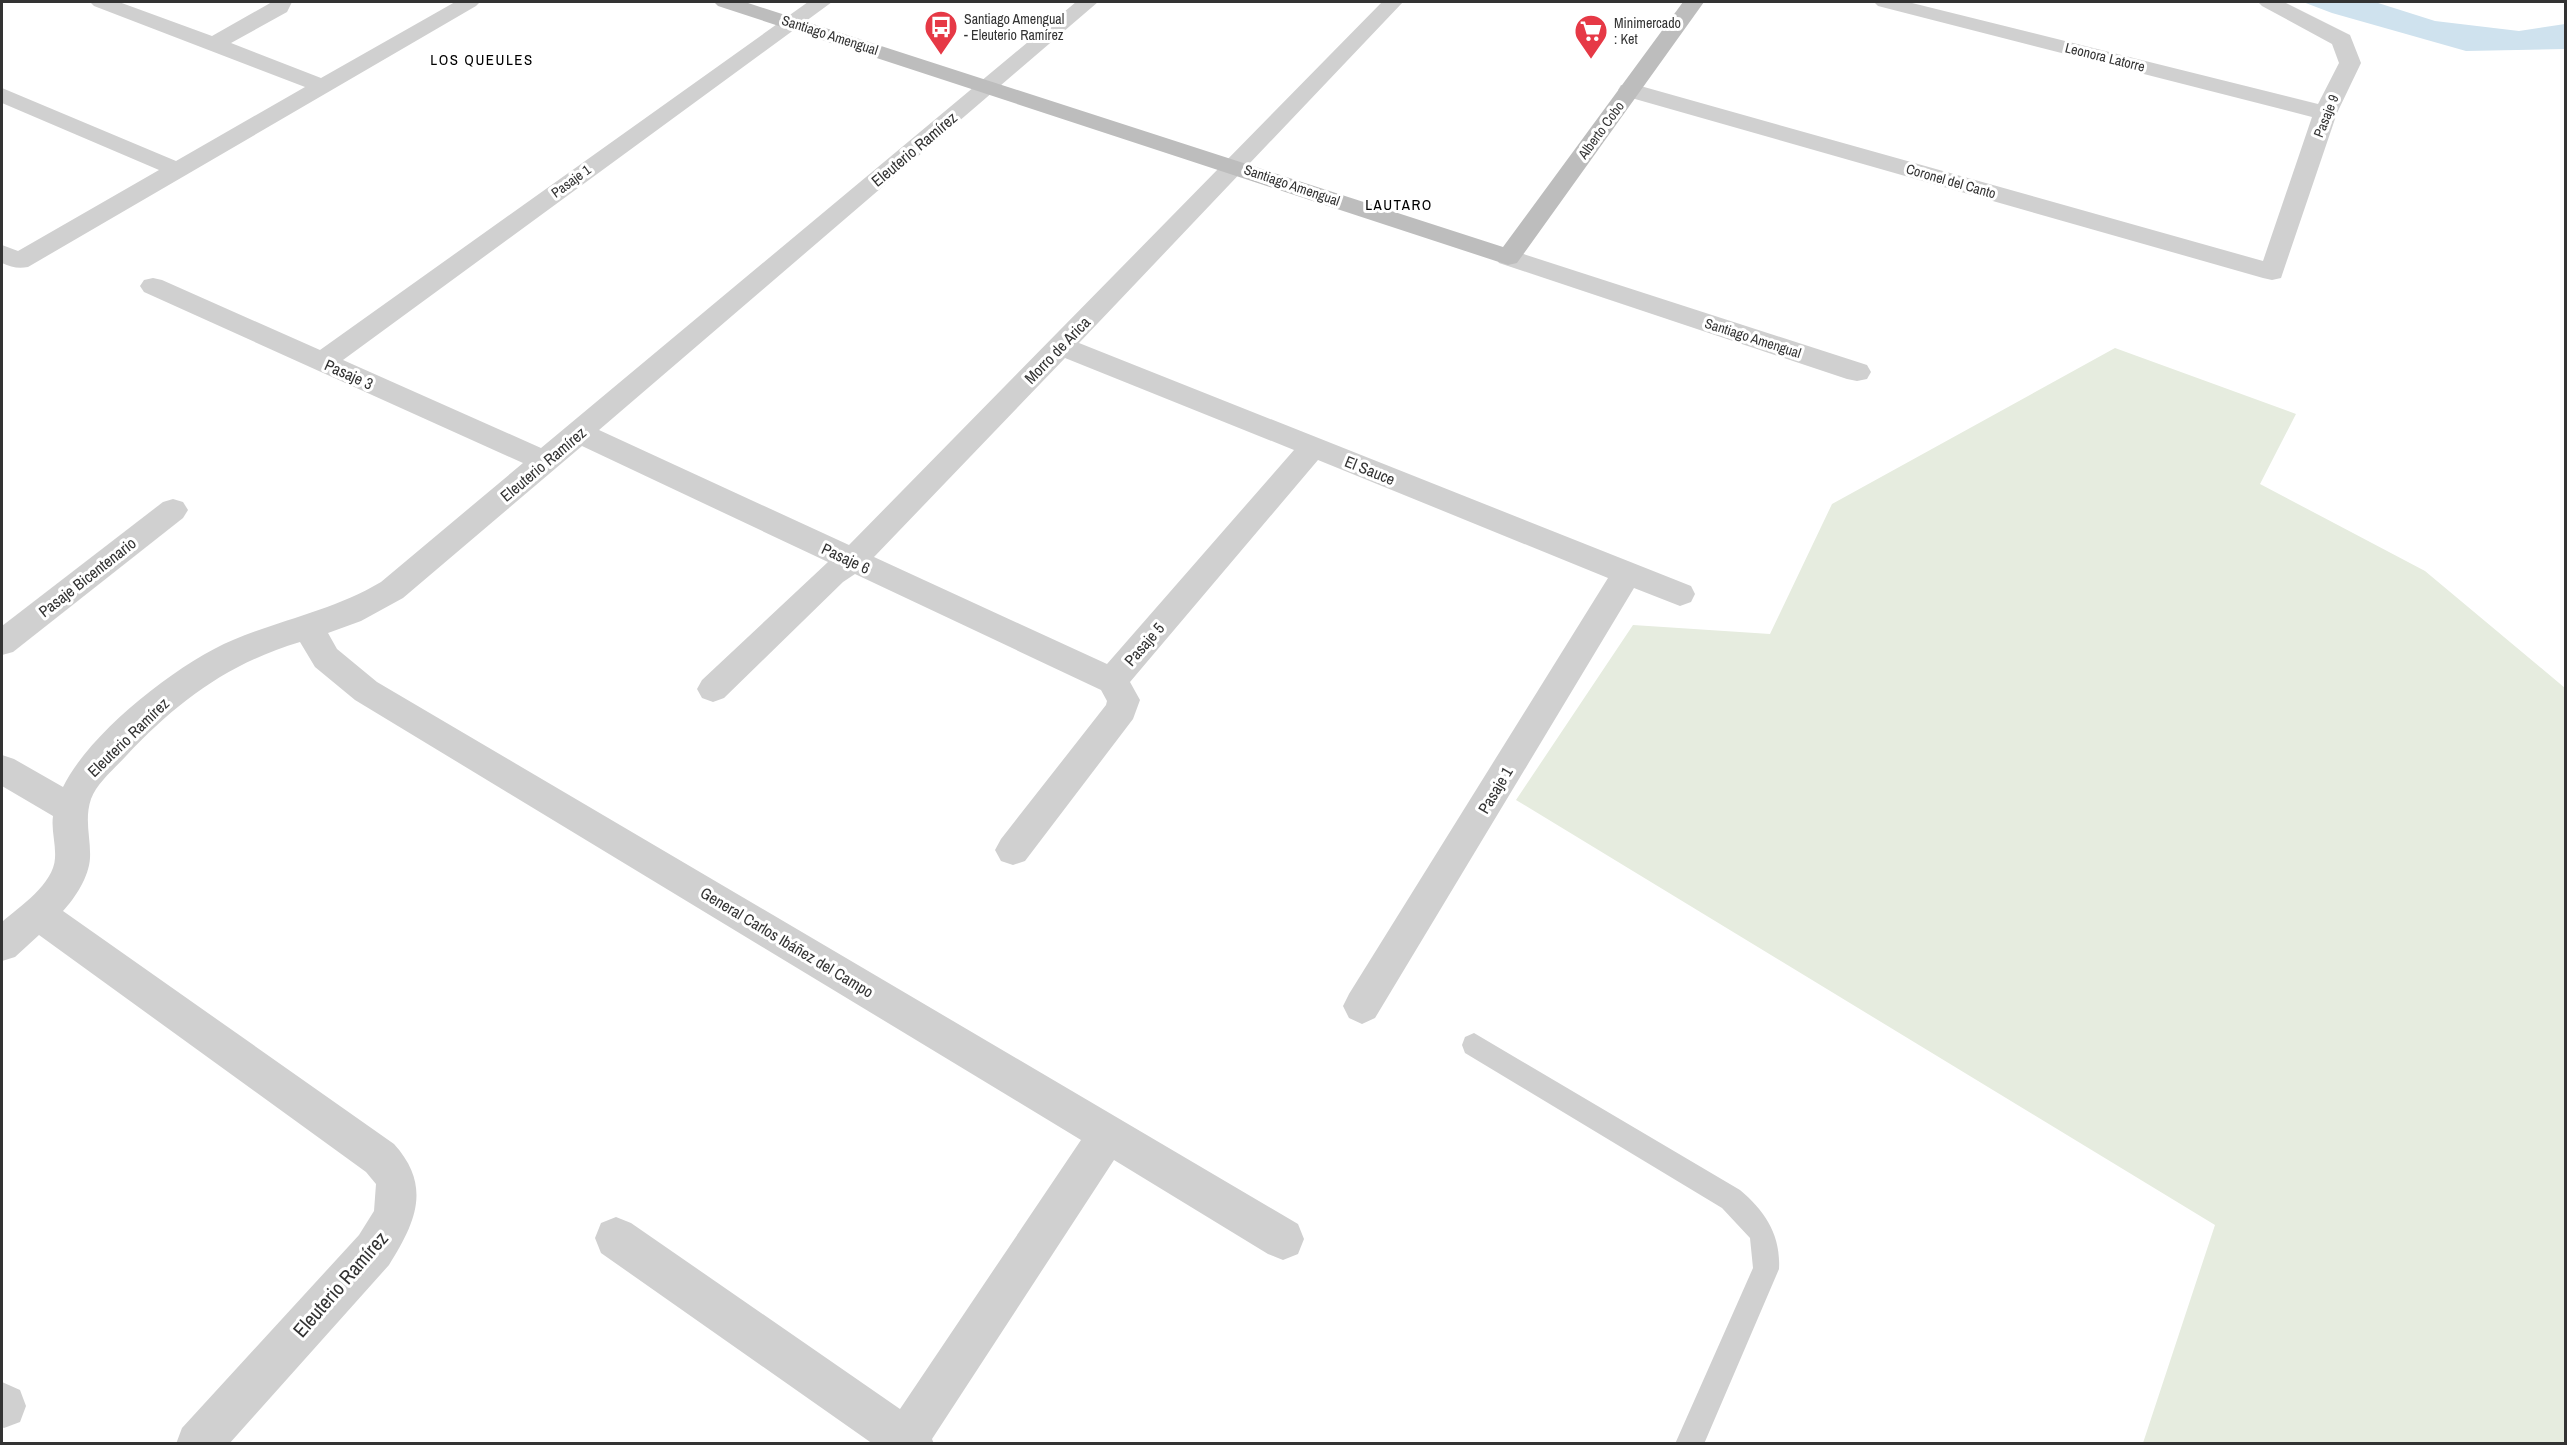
<svg xmlns="http://www.w3.org/2000/svg" width="2567" height="1445" viewBox="0 0 2567 1445" font-family="'Archivo Narrow',sans-serif">
  <rect width="100%" height="100%" fill="#fff"/>
  <path fill="#e6ecdf" d="M2115,348L2296,414L2260,484L2425,571L2565,688V1443H2143L2215,1225L1516,800L1633,625L1770,634L1832,504Z"/>
  <path fill="#cfe2ee" d="M2303,2H2375L2435,21L2519,31L2565,24V49L2466,51L2332,13Z"/>
  <g fill="none" stroke-linecap="round" stroke-linejoin="round">
    <path fill="#d0d0d0" fill-rule="evenodd" d="M1474,1033L1740,1190C1765,1211 1781,1235 1779,1269L1704,1444H1675L1753,1268L1750,1238L1722,1208L1465,1053L1462,1045L1465,1037Z"/>
    <g fill="#d0d0d0" fill-rule="evenodd">
      <path d="M90,2H119L212,36L272,2H292L287,12L231,43L321,78L455,2H480L476,6L28,267C18,269 11,267 2,263V245L18,251L159,170L2,103V88L176,161L305,87L94,6Z"/>
      <path d="M808,2H832L343,360L541,448L1076,2H1098L599,430L849,545L1382,2H1403L1079,343L1691,586L1695,594L1691,602L1680,606L1634,588L1375,1018L1362,1024L1349,1018L1343,1006L1349,994L1608,578L1318,460L1130,682L1140,700L1133,719L1025,861L1013,865L1001,861L995,850L1001,839L1106,705L1107,701L1101,690L855,574L843,582L724,698L713,702L702,698L697,689L702,680L828,562L582,446L403,598L361,621L328,633L337,649L377,682L1298,1224L1304,1239L1298,1254L1283,1260L1268,1254L1114,1160L932,1439L934,1444H873L601,1253L595,1238L601,1223L616,1217L631,1223L900,1409L1081,1140L355,700L315,667L300,642C227,664 177,702 126,756C114,769 97,783 91,799C84,820 91,838 90,858C89,877 75,898 63,911L394,1144C432,1186 416,1222 389,1265L229,1444H176L182,1428L359,1235L374,1211L376,1184L366,1172L39,935L15,957L2,961V922C19,907 54,884 55,858C56,844 51,830 53,816L2,786V755L14,759L63,787C89,733 178,663 233,640C283,619 334,610 381,582L523,463L144,292L140,286L144,280L153,278L162,280L320,350ZM1065,358L1294,450L1107,664L874,557Z"/>
      <path d="M1874,2H1908L2318,104L2339,63L2332,44L2262,6L2258,2H2284L2350,35L2361,63L2337,113L2281,278L2272,280L2263,278L1621,95L1618,90L1621,85H1637L2263,261L2312,117L1878,6Z"/>
      <path d="M1508,249L1867,365L1871,372L1867,379L1857,381L1847,379L1499,263L1495,257L1499,251Z"/>
      <path d="M173,499L183,502L188,510L183,518L13,652L2,655V626L163,502Z"/>
      <path d="M2,1382L20,1390L26,1406L20,1422L4,1428L2,1427Z"/>
    </g>
    <path fill="#bdbdbd" fill-rule="evenodd" d="M714,2H745L1503,247L1683,2H1704L1517,263L1508,265L718,6Z"/>
  </g>
  <defs>
    <g id="bus-pin" transform="scale(1.725)"><path d="M0 17L-7.5 6A9.5 9.5 0 1 1 7.5 6Z" fill="#e63946" stroke="#fff"/><path d="M-5-6H5V4H4V6H2V4H-2V6H-4V4H-5ZM-3.5-4V0h7V-4ZM-3.5 1.2v1.5H-2V1.2ZM2 1.2v1.5H3.5V1.2Z" fill="#fff"/></g>
    <g id="supermarket-pin" transform="scale(1.725)"><path d="M0 17L-7.5 6A9.5 9.5 0 1 1 7.5 6Z" fill="#e63946" stroke="#fff"/><path d="M-6-5.5h2.5l.6 2H6L4.5 2H-2.5L-4.4-4H-6ZM-1.5 3.2a1.3 1.3 0 1 0 .1 0ZM3 3.2a1.3 1.3 0 1 0 .1 0Z" fill="#fff"/></g>
  </defs>
  <g fill-rule="evenodd">
    <use href="#bus-pin" x="941" y="27"/>
    <use href="#supermarket-pin" x="1591" y="31"/>
  </g>
  <g text-anchor="middle" dominant-baseline="central" stroke-width="6" stroke-linejoin="round" paint-order="stroke">
    <g font-size="14" fill="#333" stroke="#fff" text-anchor="start">
      <text x="964" y="19">Santiago Amengual<tspan x="964" dy="16">- Eleuterio Ramírez</tspan></text>
      <text x="1614" y="23">Minimercado<tspan x="1614" dy="16">: Ket</tspan></text>
    </g>
    <g font-size="14" fill="#333" stroke="#fff">
      <text transform="translate(830 35) rotate(18)">Santiago Amengual</text>
      <text transform="translate(2105 57) rotate(14)">Leonora Latorre</text>
      <text transform="translate(2326 116) rotate(-68)">Pasaje 9</text>
      <text transform="translate(1601 130) rotate(-54)">Alberto Cobo</text>
      <text transform="translate(571 181) rotate(-36)">Pasaje 1</text>
      <text transform="translate(1951 181) rotate(16)">Coronel del Canto</text>
      <text transform="translate(1292 185) rotate(19)">Santiago Amengual</text>
      <text transform="translate(1753 338) rotate(18)">Santiago Amengual</text>
    </g>
    <g font-size="15" letter-spacing="1.5" fill="#000" stroke="#fff">
      <text x="482" y="59">LOS QUEULES</text>
      <text x="1399" y="204">LAUTARO</text>
    </g>
    <g font-size="16" fill="#333" stroke="#fff">
      <text transform="translate(914 149) rotate(-40)">Eleuterio Ramírez</text>
      <text transform="translate(1057 350) rotate(-46)">Morro de Arica</text>
      <text transform="translate(349 374) rotate(24)">Pasaje 3</text>
      <text transform="translate(543 464) rotate(-40)">Eleuterio Ramírez</text>
      <text transform="translate(1370 470) rotate(22)">El Sauce</text>
      <text transform="translate(846 558) rotate(25)">Pasaje 6</text>
      <text transform="translate(87 577) rotate(-38)">Pasaje Bicentenario</text>
      <text transform="translate(1144 644) rotate(-49)">Pasaje 5</text>
      <text transform="translate(128 737) rotate(-44)">Eleuterio Ramírez</text>
      <text transform="translate(1495 790) rotate(-59)">Pasaje 1</text>
      <text transform="translate(787 942) rotate(31)">General Carlos Ibáñez del Campo</text>
    </g>
    <g font-size="20" fill="#333" stroke="#fff">
      <text transform="translate(340 1284) rotate(-49)">Eleuterio Ramírez</text>
    </g>
  </g>
  <rect width="2567" height="1445" fill="none" stroke="#333333" stroke-width="6"/>
</svg>
